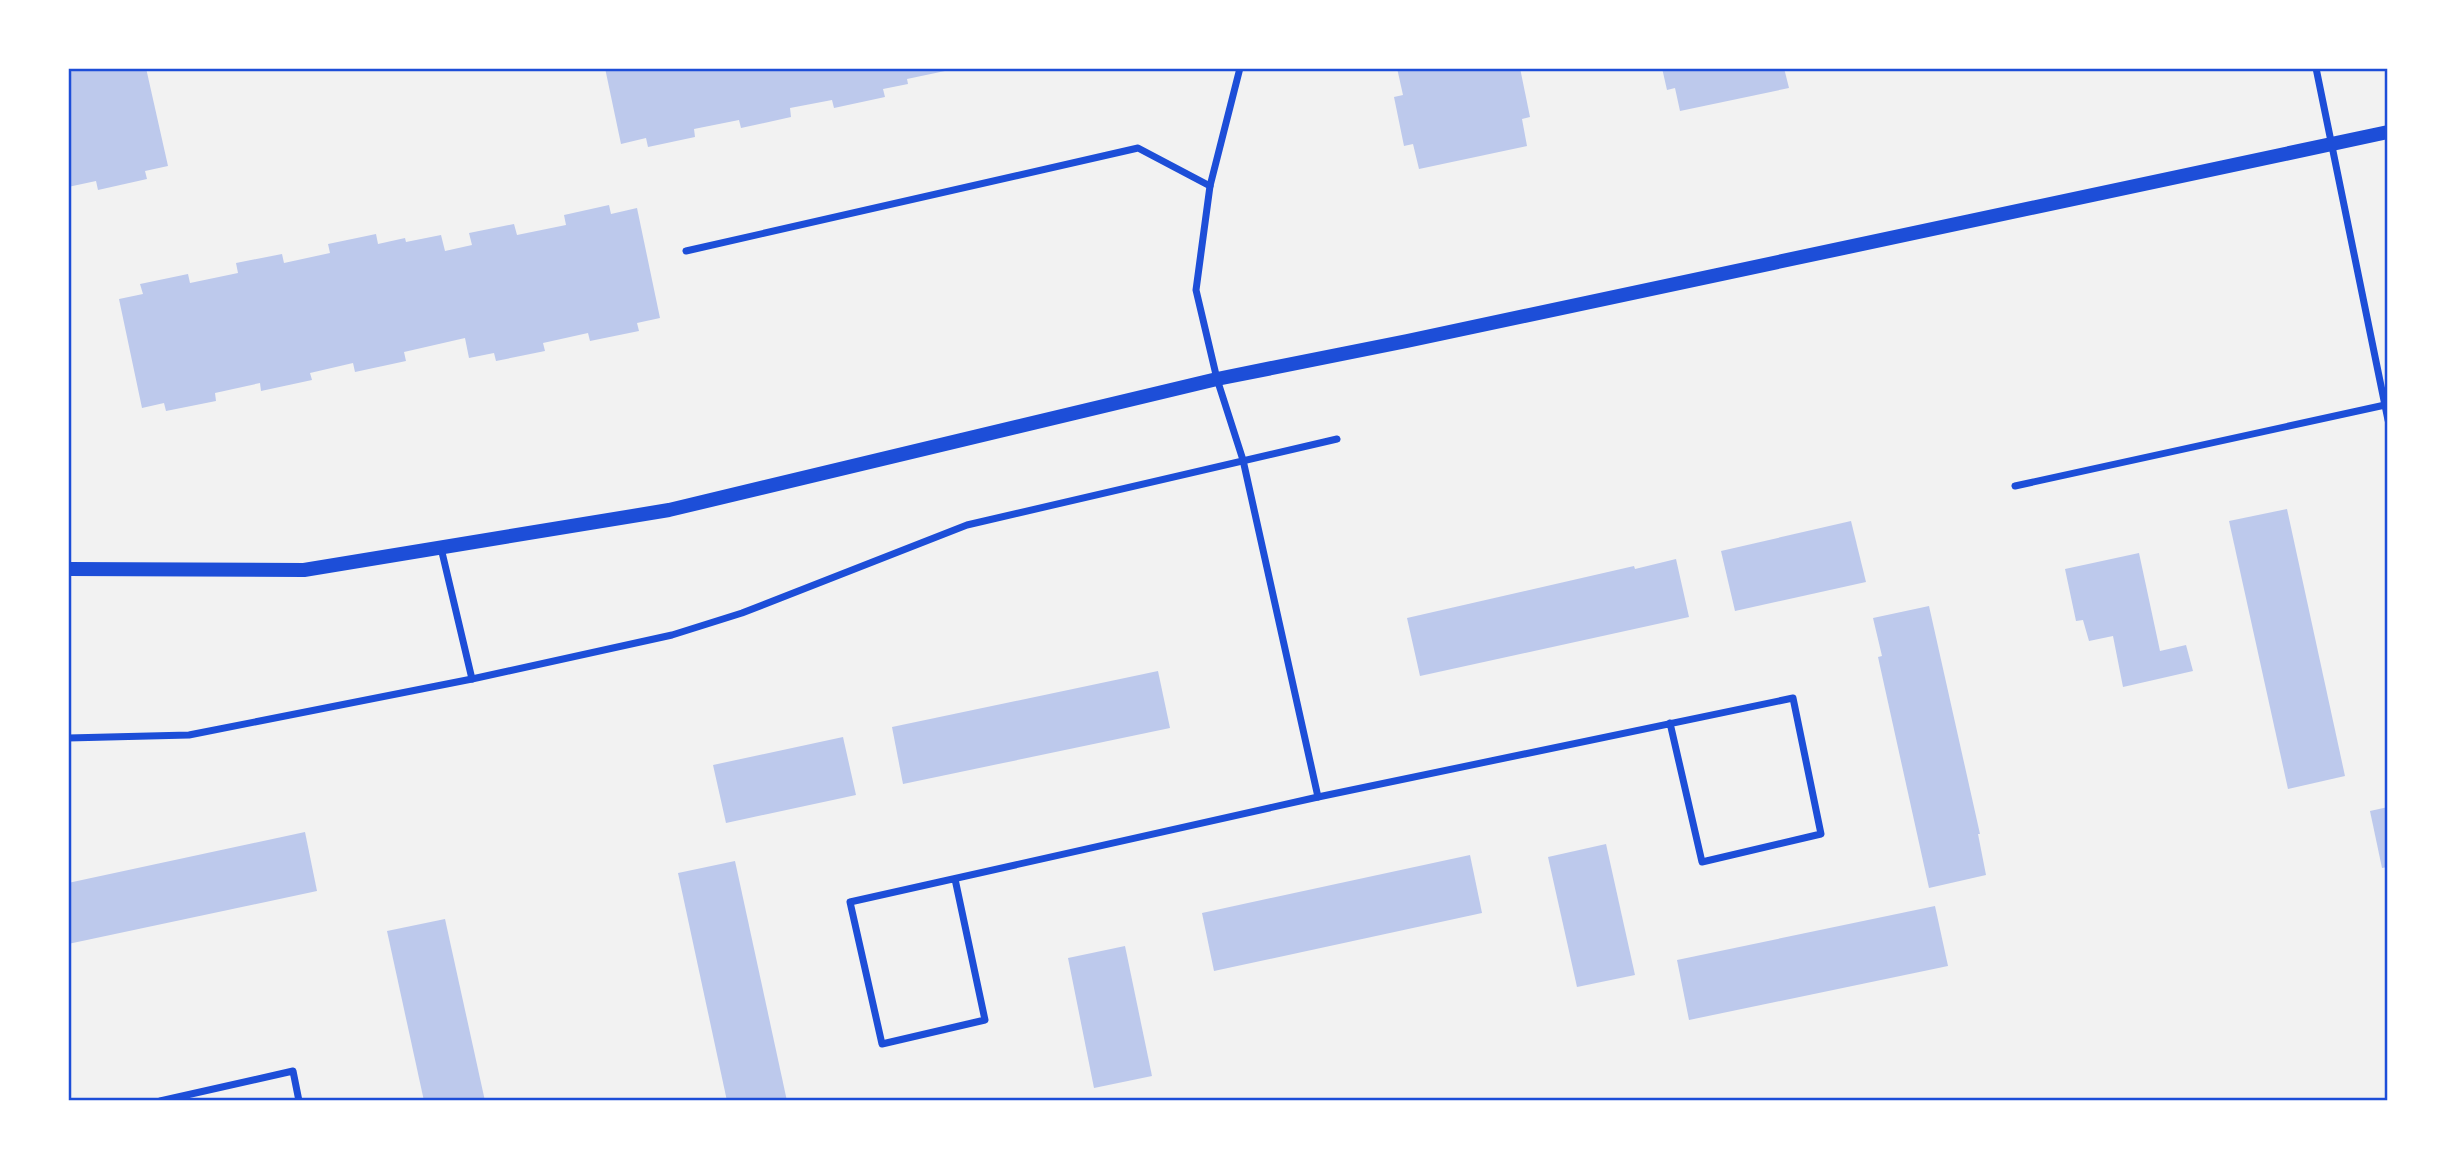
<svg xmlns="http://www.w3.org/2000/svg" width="2456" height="1169" viewBox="0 0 2456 1169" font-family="Figtree,sans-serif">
  <rect width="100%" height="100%" fill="#f2f2f2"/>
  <g fill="#bdc9ec">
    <path d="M71,68H146L168,166L145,171L147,179L98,190L96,181L68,187V72L72,71Z"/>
    <path d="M605,68H944L945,71L907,79L908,84L883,89L885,97L834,108L832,100L790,108L791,117L741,128L739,120L694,129L695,137L648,147L646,138L621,144Z"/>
    <path d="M1397,68H1511V70L1520,68L1530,117L1522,119L1527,146L1419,169L1413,144L1404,146L1394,97L1403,95Z"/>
    <path d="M1662,68H1784L1789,88L1680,111L1675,88L1667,90Z"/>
    <path d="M609,205L611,214L637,208L660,318L637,323L639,331L590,341L588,333L543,343L545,351L496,361L494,353L469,358L465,338L404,352L406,361L355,372L353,363L310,373L312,380L261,391L260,383L215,393L216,401L166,411L164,403L142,408L119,299L143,294L140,284L188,274L190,283L238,273L236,263L282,254L284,263L330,253L328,244L376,234L378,244L405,238L406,242L441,235L445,251L472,245L469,233L514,224L517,235L566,225L564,215Z"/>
    <path d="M2287,509L2345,776L2288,789L2229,521Z"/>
    <path d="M1851,521L1866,582L1735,611L1721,551Z"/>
    <path d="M2139,553L2160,651L2186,645L2193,671L2123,687L2113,636L2089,641L2083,620L2076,621L2065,569Z"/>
    <path d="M1676,559L1689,617L1420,676L1407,618L1634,566L1635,569Z"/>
    <path d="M1929,606L1980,834H1978L1986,875L1929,888L1878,657L1882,656L1873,618Z"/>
    <path d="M1158,671L1170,728L903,784L892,727Z"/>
    <path d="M843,737L856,795L726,823L713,765Z"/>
    <path d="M2388,807V867L2382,868L2370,811Z"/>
    <path d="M305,832L317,891L68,944V883Z"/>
    <path d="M1606,844L1635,975L1577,987L1548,857Z"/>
    <path d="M1470,855L1482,913L1214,971L1202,913Z"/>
    <path d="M735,861L787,1101H727L678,873Z"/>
    <path d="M1935,906L1948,966L1689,1020L1677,960Z"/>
    <path d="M445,919L485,1101H424L387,931Z"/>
    <path d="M1125,946L1152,1076L1094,1088L1068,958Z"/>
  </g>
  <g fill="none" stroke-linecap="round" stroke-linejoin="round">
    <g stroke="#1d4ed8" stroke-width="7">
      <path d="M1240,68L1210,186L1196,290L1217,379L1243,460L1318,797"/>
      <path d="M2316,68L2388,420"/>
      <path d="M686,251L1138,148L1210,186"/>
      <path d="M2015,486L2385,405"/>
      <path d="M441,548L472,679"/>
      <path d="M68,738L189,735L472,679L672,635L742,613L967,525L1337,439"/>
      <path d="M955,879L985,1020L882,1044L850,902L1318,797L1793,698L1821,834L1702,862L1670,723"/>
      <path d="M160,1101L293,1071L299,1101"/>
    </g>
    <path stroke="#1d4ed8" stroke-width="14" d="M68,569L304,570L669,510L1217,379L1407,341L2388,132"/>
  </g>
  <rect width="2456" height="1169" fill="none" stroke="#ffffff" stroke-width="140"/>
  <rect x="70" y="70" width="2316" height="1029" fill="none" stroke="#1d4ed8" stroke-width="2.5"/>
</svg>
